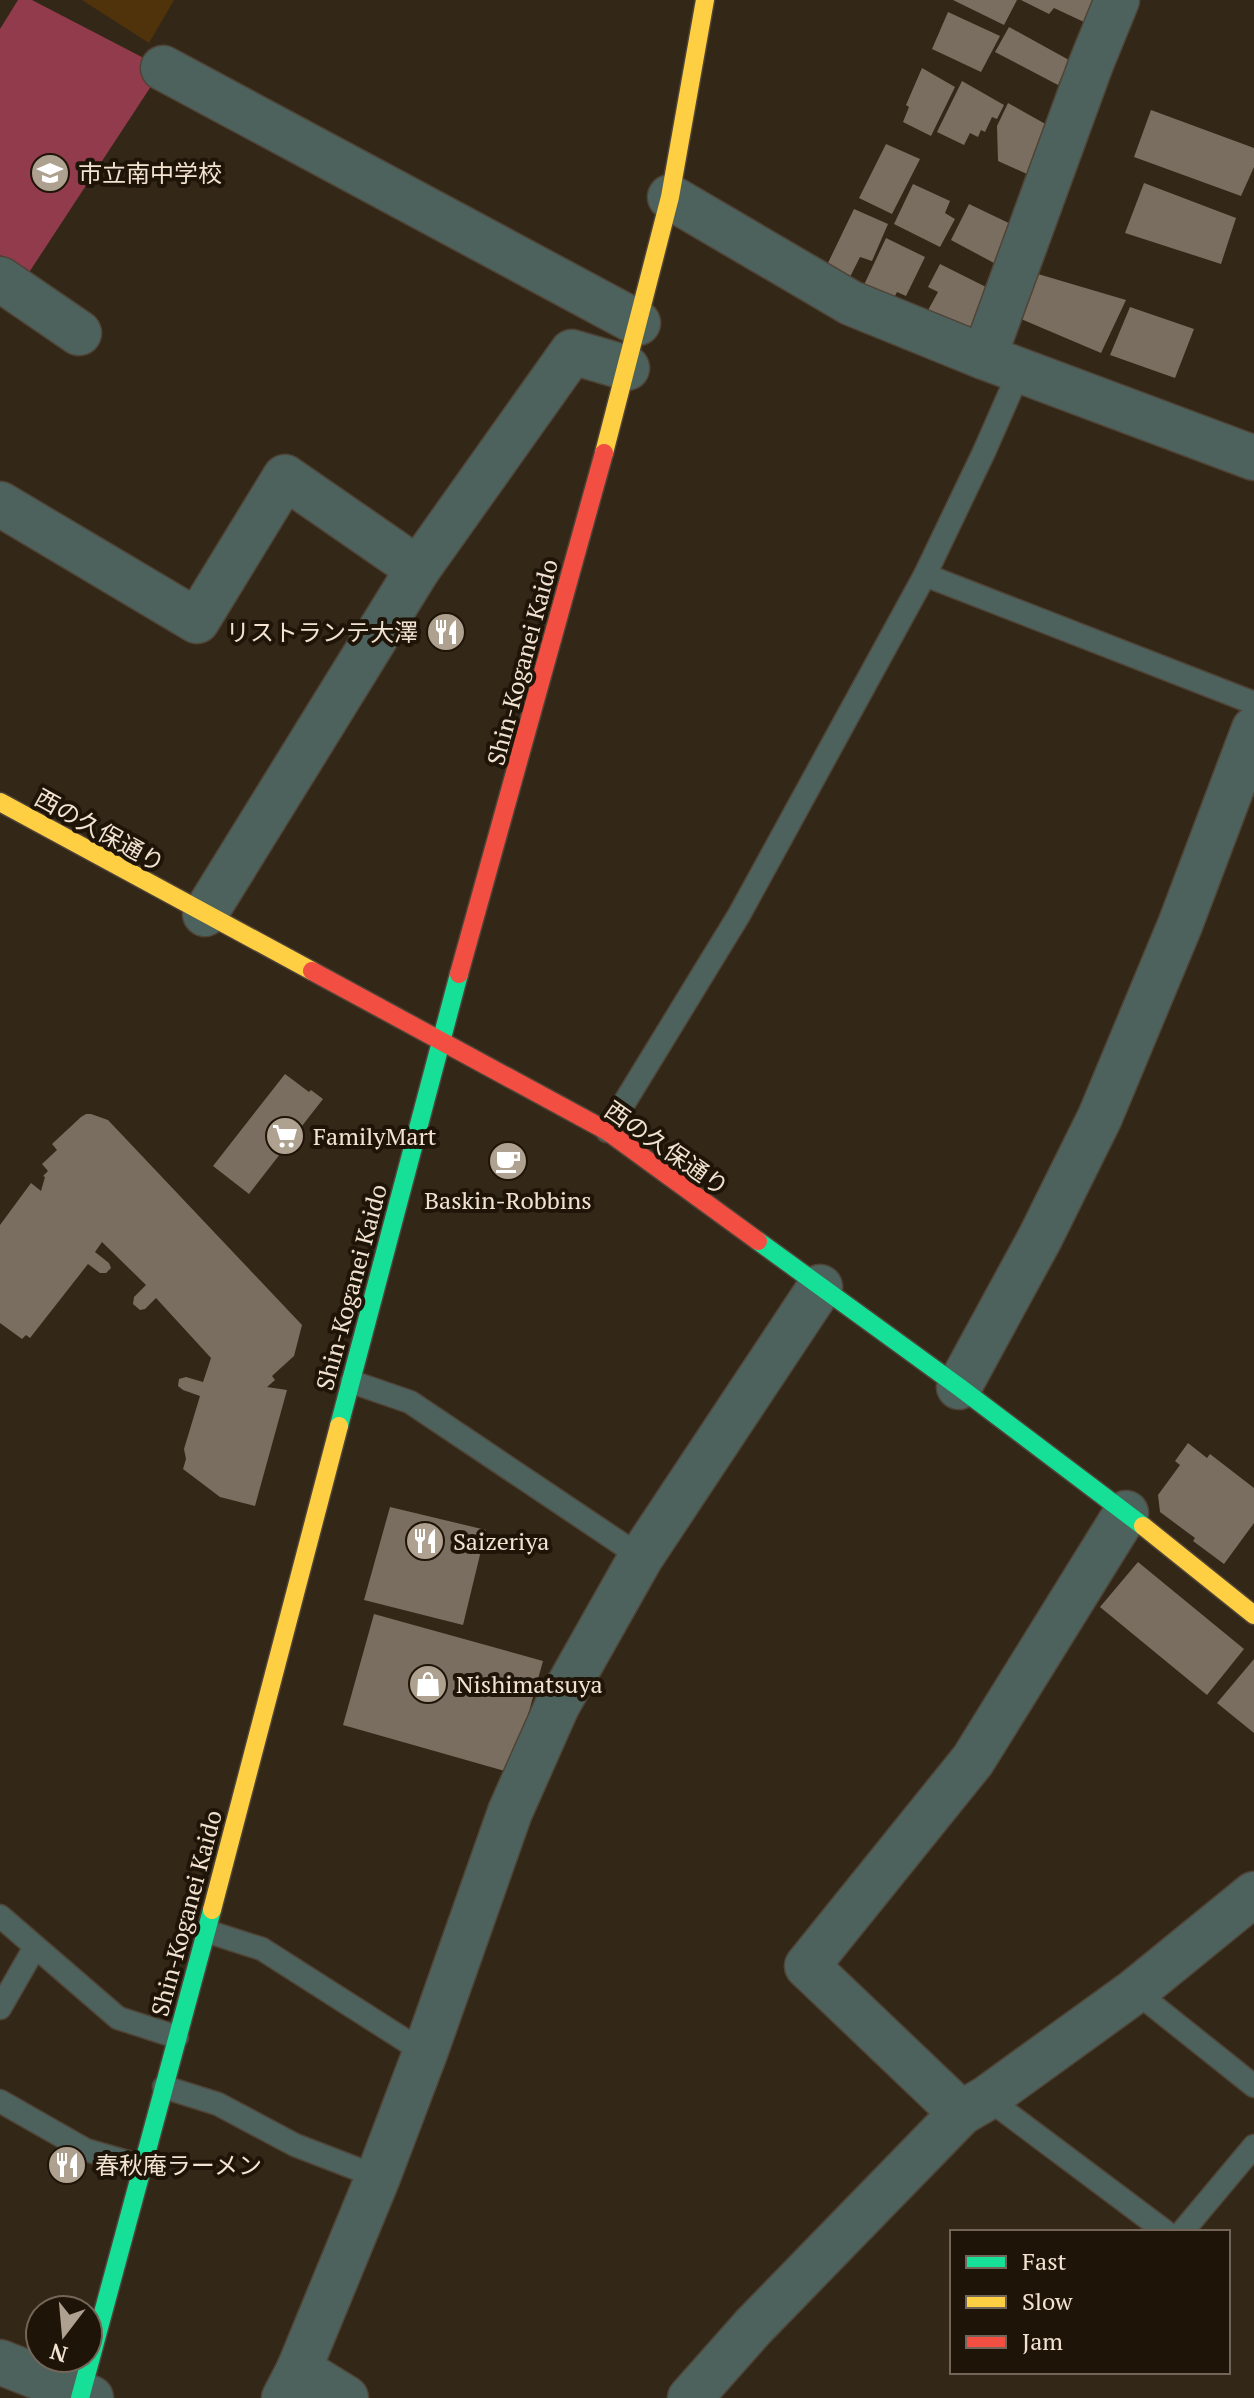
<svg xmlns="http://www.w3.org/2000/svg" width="1254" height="2398" viewBox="0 0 1254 2398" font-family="'PT Serif','Noto Sans JP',serif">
  <rect width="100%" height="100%" fill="#332717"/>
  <path fill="#50330a" d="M82,0H174L149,43Z"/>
  <path fill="#913b4c" d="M18,0H32L163,68L28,274L0,255V29Z"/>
  <g fill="#7a6e61">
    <path d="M953,0H1017L1004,25Z"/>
    <path d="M1021,0H1096L1084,22L1054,8L1049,14Z"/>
    <path d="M948,12L1000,36L981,72L932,49Z"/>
    <path d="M1009,27L1069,60L1058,85L995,52Z"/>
    <path d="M922,68L955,87L931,136L903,122L909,107L906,105Z"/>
    <path d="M962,81L1004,105L997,119L992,117L985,132L981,130L978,137L970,133L964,145L937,132Z"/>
    <path d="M1008,103L1049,126L1027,174L998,161L997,126Z"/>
    <path d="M1151,110L1254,148V167L1241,196L1134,157Z"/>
    <path d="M886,144L920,159L892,214L859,198Z"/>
    <path d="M1144,183L1236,218L1221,264L1125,233Z"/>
    <path d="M913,184L950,201L945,213L955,219L940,247L894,224Z"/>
    <path d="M969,204L1015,226L994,263L951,240Z"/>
    <path d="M854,209L888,224L872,261L860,257L849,279L826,267Z"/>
    <path d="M886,238L925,257L906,296L897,292L892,302L863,287Z"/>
    <path d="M940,264L992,290L970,332L927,312L938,292L928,287Z"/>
    <path d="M1038,274L1126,300L1101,353L1021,319Z"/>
    <path d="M1130,307L1194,329L1175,378L1110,355Z"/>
    <path d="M285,1074L309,1092L311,1090L323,1099L249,1194L213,1166Z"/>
    <path d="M86,1114H91L108,1120L302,1325L294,1356L272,1376L275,1380L267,1387L287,1390L255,1506L220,1497L183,1469L186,1459L184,1449L200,1396L183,1390L178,1386L179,1379L186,1377L203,1382L211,1358L156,1298L145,1309L140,1310L133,1304L134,1297L146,1285L102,1242L95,1252L109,1263L111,1268L106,1273H100L88,1264L30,1338L26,1335L22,1339L0,1323V1225L31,1183L41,1191L45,1177L43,1176L48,1171L42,1164L57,1150L52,1144L81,1117Z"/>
    <path d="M1188,1443L1207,1458L1210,1454L1254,1488V1523L1224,1564L1193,1541L1195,1538L1160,1512L1158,1495L1180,1465L1175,1461Z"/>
    <path d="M390,1507L486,1530L463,1625L364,1600Z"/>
    <path d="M1138,1562L1244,1649L1207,1695L1100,1607Z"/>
    <path d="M374,1614L543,1661L512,1773L343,1725Z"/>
    <path d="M1254,1659V1733L1217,1703Z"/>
  </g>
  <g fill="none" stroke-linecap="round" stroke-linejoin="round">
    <g stroke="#4f4437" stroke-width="25">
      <g id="lane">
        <path d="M925,575L1254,703"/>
        <path d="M607,1131L739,915L925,575L984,452L1020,370"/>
        <path d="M352,1382L410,1402L641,1557"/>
        <path d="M0,1916L118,2018L177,2037"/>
        <path d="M206,1931L262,1949L425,2053"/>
        <path d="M1135,1991L1254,2086"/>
        <path d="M0,2008L35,1947"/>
        <path d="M164,2087L218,2104L295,2145L378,2177"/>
        <path d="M987,2098L1166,2232"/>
        <path d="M0,2101L86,2150L142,2166"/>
        <path d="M1182,2232L1254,2146"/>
      </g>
    </g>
    <g stroke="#4f4437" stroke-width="47">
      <g id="street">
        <path d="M163,68L638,323"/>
        <path d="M670,197L851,303L984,357L1254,458"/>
        <path d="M0,279L79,333"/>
        <path d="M984,357L1091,64L1117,0"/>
        <path d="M0,504L197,621L285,477L418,569"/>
        <path d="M205,914L418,569L572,352L627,368"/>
        <path d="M959,1387L1040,1238L1100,1117L1180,925L1254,729"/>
        <path d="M961,2113L807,1966L973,1760L1126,1513"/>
        <path d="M0,2362L91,2398"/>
        <path d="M299,2369L346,2398"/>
        <path d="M284,2398L299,2369L378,2177L425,2053L510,1812L557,1706L641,1557L820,1287"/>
        <path d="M690,2398L753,2327L961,2113L987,2098L1135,1991L1254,1894"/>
      </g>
    </g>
    <g stroke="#4f4437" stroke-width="21">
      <g id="fast">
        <path d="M758,1241L959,1387L1143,1526"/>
        <path d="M339,1426L459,974"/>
        <path d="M80,2398L212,1910"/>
      </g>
    </g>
    <g stroke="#4f4437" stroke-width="21">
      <g id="slow">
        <path d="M604,453L670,197L705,0"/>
        <path d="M0,802L312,971"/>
        <path d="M1143,1526L1254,1615"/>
        <path d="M212,1910L339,1426"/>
      </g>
    </g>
    <g stroke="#4f4437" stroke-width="21">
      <g id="jam">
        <path d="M312,971L607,1131L758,1241"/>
        <path d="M459,974L604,453"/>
      </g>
    </g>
    <use href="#lane" stroke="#4d625d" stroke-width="22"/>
    <use href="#street" stroke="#4d625d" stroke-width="44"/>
    <use href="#fast" stroke="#16e098" stroke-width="18"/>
    <use href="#slow" stroke="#ffcf43" stroke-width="18"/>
    <use href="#jam" stroke="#f24e42" stroke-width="18"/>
  </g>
  <defs>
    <g id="school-disc" transform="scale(2)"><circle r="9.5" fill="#aea190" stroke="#1f1408"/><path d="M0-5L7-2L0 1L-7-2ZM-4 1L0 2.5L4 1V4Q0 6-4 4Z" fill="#fff"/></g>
    <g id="restaurant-disc" transform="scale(2)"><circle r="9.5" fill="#aea190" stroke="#1f1408"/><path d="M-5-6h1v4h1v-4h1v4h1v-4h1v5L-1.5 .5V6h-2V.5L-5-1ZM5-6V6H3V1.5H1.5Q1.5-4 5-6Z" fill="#fff"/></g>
    <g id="supermarket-disc" transform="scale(2)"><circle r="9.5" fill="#aea190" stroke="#1f1408"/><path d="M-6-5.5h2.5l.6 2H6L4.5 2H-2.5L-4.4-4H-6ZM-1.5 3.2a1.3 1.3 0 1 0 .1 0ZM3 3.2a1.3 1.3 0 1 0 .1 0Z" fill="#fff"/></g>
    <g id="cafe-disc" transform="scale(2)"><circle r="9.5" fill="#aea190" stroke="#1f1408"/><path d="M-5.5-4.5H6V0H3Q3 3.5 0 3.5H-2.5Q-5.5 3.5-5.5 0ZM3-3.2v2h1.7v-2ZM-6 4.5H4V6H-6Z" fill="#fff"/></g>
    <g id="shop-disc" transform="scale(2)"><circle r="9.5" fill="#aea190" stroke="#1f1408"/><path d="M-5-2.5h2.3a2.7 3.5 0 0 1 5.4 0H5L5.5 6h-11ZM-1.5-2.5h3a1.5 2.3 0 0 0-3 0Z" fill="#fff"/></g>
  </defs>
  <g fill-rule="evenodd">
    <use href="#school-disc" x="50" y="173"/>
    <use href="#restaurant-disc" x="446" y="632"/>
    <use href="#supermarket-disc" x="285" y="1136"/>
    <use href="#cafe-disc" x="508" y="1161"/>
    <use href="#restaurant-disc" x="425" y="1541"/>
    <use href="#shop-disc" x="428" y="1684"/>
    <use href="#restaurant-disc" x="67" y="2165"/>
  </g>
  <g text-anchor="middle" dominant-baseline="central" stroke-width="8" stroke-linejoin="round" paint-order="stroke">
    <g font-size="24" fill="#f1e2d1" stroke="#1f1408" text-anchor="start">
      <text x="78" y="173">市立南中学校</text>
      <text x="418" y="632" text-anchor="end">リストランテ大澤</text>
      <text x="313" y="1136">FamilyMart</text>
      <text x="508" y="1200" text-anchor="middle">Baskin-Robbins</text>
      <text x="453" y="1541">Saizeriya</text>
      <text x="456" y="1684">Nishimatsuya</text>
      <text x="95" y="2165">春秋庵ラーメン</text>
    </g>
    <g font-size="24" fill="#f1e2d1" stroke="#1f1408">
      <text transform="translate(522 662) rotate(-75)">Shin-Koganei Kaido</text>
      <text transform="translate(100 830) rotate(29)">西の久保通り</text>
      <text transform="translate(667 1148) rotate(35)">西の久保通り</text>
      <text transform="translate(351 1287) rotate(-75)">Shin-Koganei Kaido</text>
      <text transform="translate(186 1913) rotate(-75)">Shin-Koganei Kaido</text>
    </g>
  </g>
  <rect x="950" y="2230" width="280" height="144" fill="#1f1408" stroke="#736658" stroke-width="2"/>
  <rect x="966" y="2256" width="40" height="12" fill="#16e098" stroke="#736658" stroke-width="2"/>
  <text x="1022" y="2270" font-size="24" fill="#f1e2d1">Fast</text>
  <rect x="966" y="2296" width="40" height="12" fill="#ffcf43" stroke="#736658" stroke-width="2"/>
  <text x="1022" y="2310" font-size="24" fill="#f1e2d1">Slow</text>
  <rect x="966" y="2336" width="40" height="12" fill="#f24e42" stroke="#736658" stroke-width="2"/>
  <text x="1022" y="2350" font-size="24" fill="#f1e2d1">Jam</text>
  <g transform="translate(64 2334) rotate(196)"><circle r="38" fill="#1f1408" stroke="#736658" stroke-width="2"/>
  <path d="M0-6L14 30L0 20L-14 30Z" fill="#aea190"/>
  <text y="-12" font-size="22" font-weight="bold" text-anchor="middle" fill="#f1e2d1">N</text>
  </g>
</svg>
